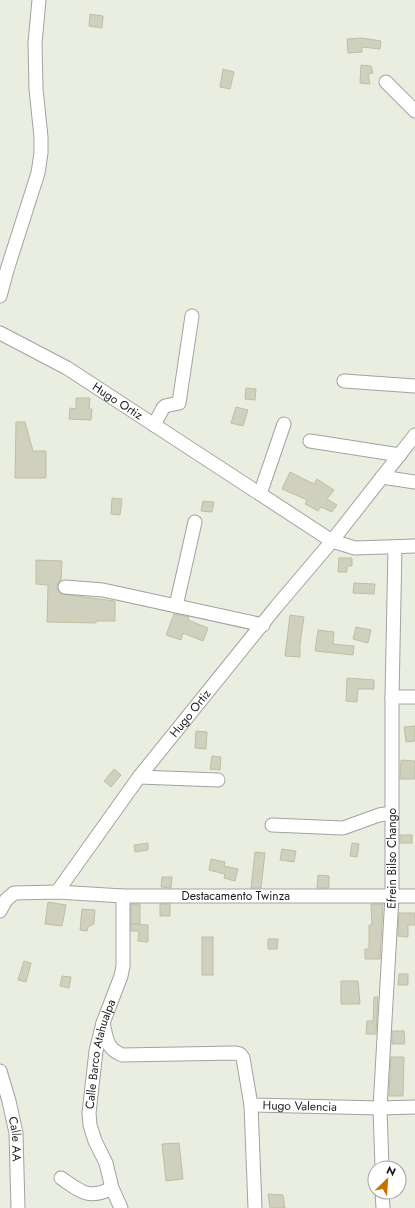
<svg xmlns="http://www.w3.org/2000/svg" width="415" height="1208" viewBox="0 0 415 1208" font-family="Jost,sans-serif">
  <rect width="100%" height="100%" fill="#eaeee0"/>
  <g fill="#d0d0be" stroke="#bfbfa2">
    <path d="M90,14L103,16L102,28L89,26Z"/>
    <path d="M362,38L381,41L380,49L362,47V52L348,53L347,39Z"/>
    <path d="M361,65L371,66L373,73L368,74L370,84L360,83Z"/>
    <path d="M223,69L234,72L230,89L220,87Z"/>
    <path d="M246,388L256,389L255,400L245,399Z"/>
    <path d="M76,398H90L89,409H92L91,420L69,419L70,408L76,409Z"/>
    <path d="M236,407L248,410L243,426L231,423Z"/>
    <path d="M16,422H25L33,451H46V478H15Z"/>
    <path d="M290,472L314,484L317,479L334,490L327,499L337,505L332,512L321,507L318,511L305,504L307,500L282,489Z"/>
    <path d="M112,498L122,499L120,515L111,514Z"/>
    <path d="M203,501L214,502L212,512L201,511Z"/>
    <path d="M339,558H352V566H347V572H338Z"/>
    <path d="M36,560L62,561L61,580L58,583L57,587L58,591L61,594L115,601V621H96V623L47,622L48,585L36,584Z"/>
    <path d="M354,583L375,584L374,594L353,593Z"/>
    <path d="M174,614L189,617L188,620L208,628L203,641L183,633L181,640L166,635Z"/>
    <path d="M290,615L304,617L300,644V657L285,656Z"/>
    <path d="M356,627L371,630L368,643L353,639Z"/>
    <path d="M318,630L334,632L333,644L354,646L353,655L315,651Z"/>
    <path d="M347,678L374,680V689H358L357,702L346,701Z"/>
    <path d="M415,726V741L406,742L404,727Z"/>
    <path d="M196,731L207,732L206,749L195,748Z"/>
    <path d="M212,756L221,757L220,770L210,769Z"/>
    <path d="M401,760L415,761V779H400Z"/>
    <path d="M114,769L121,775L111,787L104,781Z"/>
    <rect x="400" y="835" width="12" height="8"/>
    <path d="M148,843V850L135,852L134,845Z"/>
    <path d="M352,843L359,844L357,857L350,856Z"/>
    <path d="M282,849L296,851L294,862L280,860Z"/>
    <path d="M255,852L265,853L261,888H251Z"/>
    <path d="M211,859L225,862L224,866L238,869L235,881L224,878L225,874L209,870Z"/>
    <path d="M318,875L329,876V888H317Z"/>
    <path d="M162,877H172L171,888L161,887Z"/>
    <path d="M48,902L66,905L62,926L45,924Z"/>
    <rect x="131" y="904" width="9" height="20"/>
    <rect x="160" y="904" width="10" height="12"/>
    <path d="M371,904H383L380,959H365V949H369V925H372Z"/>
    <path d="M82,909L95,910L94,924L88,927L87,931L80,930Z"/>
    <path d="M399,913H415V925H408V937L398,936Z"/>
    <path d="M131,924L148,925V942L138,941L139,931H131Z"/>
    <rect x="202" y="937" width="11" height="38"/>
    <path d="M268,939H278L277,949H268Z"/>
    <path d="M24,961L31,963L26,982L18,980Z"/>
    <path d="M399,974H408V985H398Z"/>
    <path d="M62,976L71,977L69,988L60,986Z"/>
    <path d="M341,981H358L360,1004H341Z"/>
    <path d="M374,997H378L376,1034H366L367,1021H373Z"/>
    <path d="M392,1031H404L405,1044H392Z"/>
    <path d="M391,1057H404L403,1096H389Z"/>
    <path d="M179,1143L183,1179L166,1181L162,1144Z"/>
    <path d="M268,1194L283,1195L285,1208H270Z"/>
  </g>
  <g fill="none" stroke-linecap="round" stroke-linejoin="round">
    <g stroke="#a2a2a2" stroke-width="15">
      <g id="minor">
        <path d="M386,82L415,111"/>
        <path d="M0,296L7,270L38,173L41,153V137L36,89L35,43L39,0"/>
        <path id="s1" d="M0,333L67,368L332,541L355,548L415,546"/>
        <path d="M344,381L415,386"/>
        <path d="M154,425L163,408L165,406L179,403L192,316"/>
        <path d="M310,441L400,455"/>
        <path d="M382,477L415,482"/>
        <path d="M260,494L284,424"/>
        <path d="M65,587L103,590L263,625"/>
        <path d="M176,606L195,522"/>
        <path d="M392,697H415"/>
        <path d="M139,777L218,780"/>
        <path d="M272,825L343,828L379,815L392,813"/>
        <path id="s2" d="M57,892L139,777L276,607L332,541L415,435"/>
        <path id="s3" d="M0,911L6,900L14,893L57,892L123,896H415"/>
        <path id="s4" d="M103,1023C107,1039 106,1048 122,1055L236,1053L240,1054L243,1058L251,1105L380,1108L415,1107"/>
        <path id="s5" d="M0,1071L9,1101L16,1133L18,1208"/>
        <path d="M251,1105L255,1208"/>
        <path id="s6" d="M382,1168L380,1108L392,896V697L395,547"/>
        <path d="M61,1178C81,1192 89,1200 112,1188"/>
        <path d="M382,1192L383,1208"/>
        <path id="s7" d="M121,1208L112,1188L106,1163L95,1141L90,1125L89,1113L96,1051L103,1023L121,976L123,966V896"/>
      </g>
    </g>
    <use href="#minor" stroke="#fff" stroke-width="13"/>
  </g>
  <g text-anchor="middle" dominant-baseline="central" stroke-width="3" stroke-linejoin="round" paint-order="stroke">
    <g font-size="12" fill="#1b1b1b" stroke="#fff">
      <text stroke="none"><textPath href="#s1" startOffset="136">Hugo Ortiz</textPath></text>
      <text stroke="none"><textPath href="#s2" startOffset="223">Hugo Ortiz</textPath></text>
      <text stroke="none"><textPath href="#s6" startOffset="310">Efrein Bilso Chango</textPath></text>
      <text stroke="none"><textPath href="#s3" startOffset="245">Destacamento Twinza</textPath></text>
      <text stroke="none"><textPath href="#s7" startOffset="161">Calle Barco Atahualpa</textPath></text>
      <text stroke="none"><textPath href="#s4" startOffset="259">Hugo Valencia</textPath></text>
      <text stroke="none"><textPath href="#s5" startOffset="70">Calle AA</textPath></text>
    </g>
  </g>
  <g transform="translate(387 1180) rotate(25)"><circle r="19" fill="#ffffff" stroke="#a4a4a4"/>
  <path d="M0-3L7 15L0 10L-7 15Z" fill="#c77100"/>
  <text y="-6" font-size="11" font-weight="bold" text-anchor="middle" fill="#1b1b1b">N</text>
  </g>
</svg>
